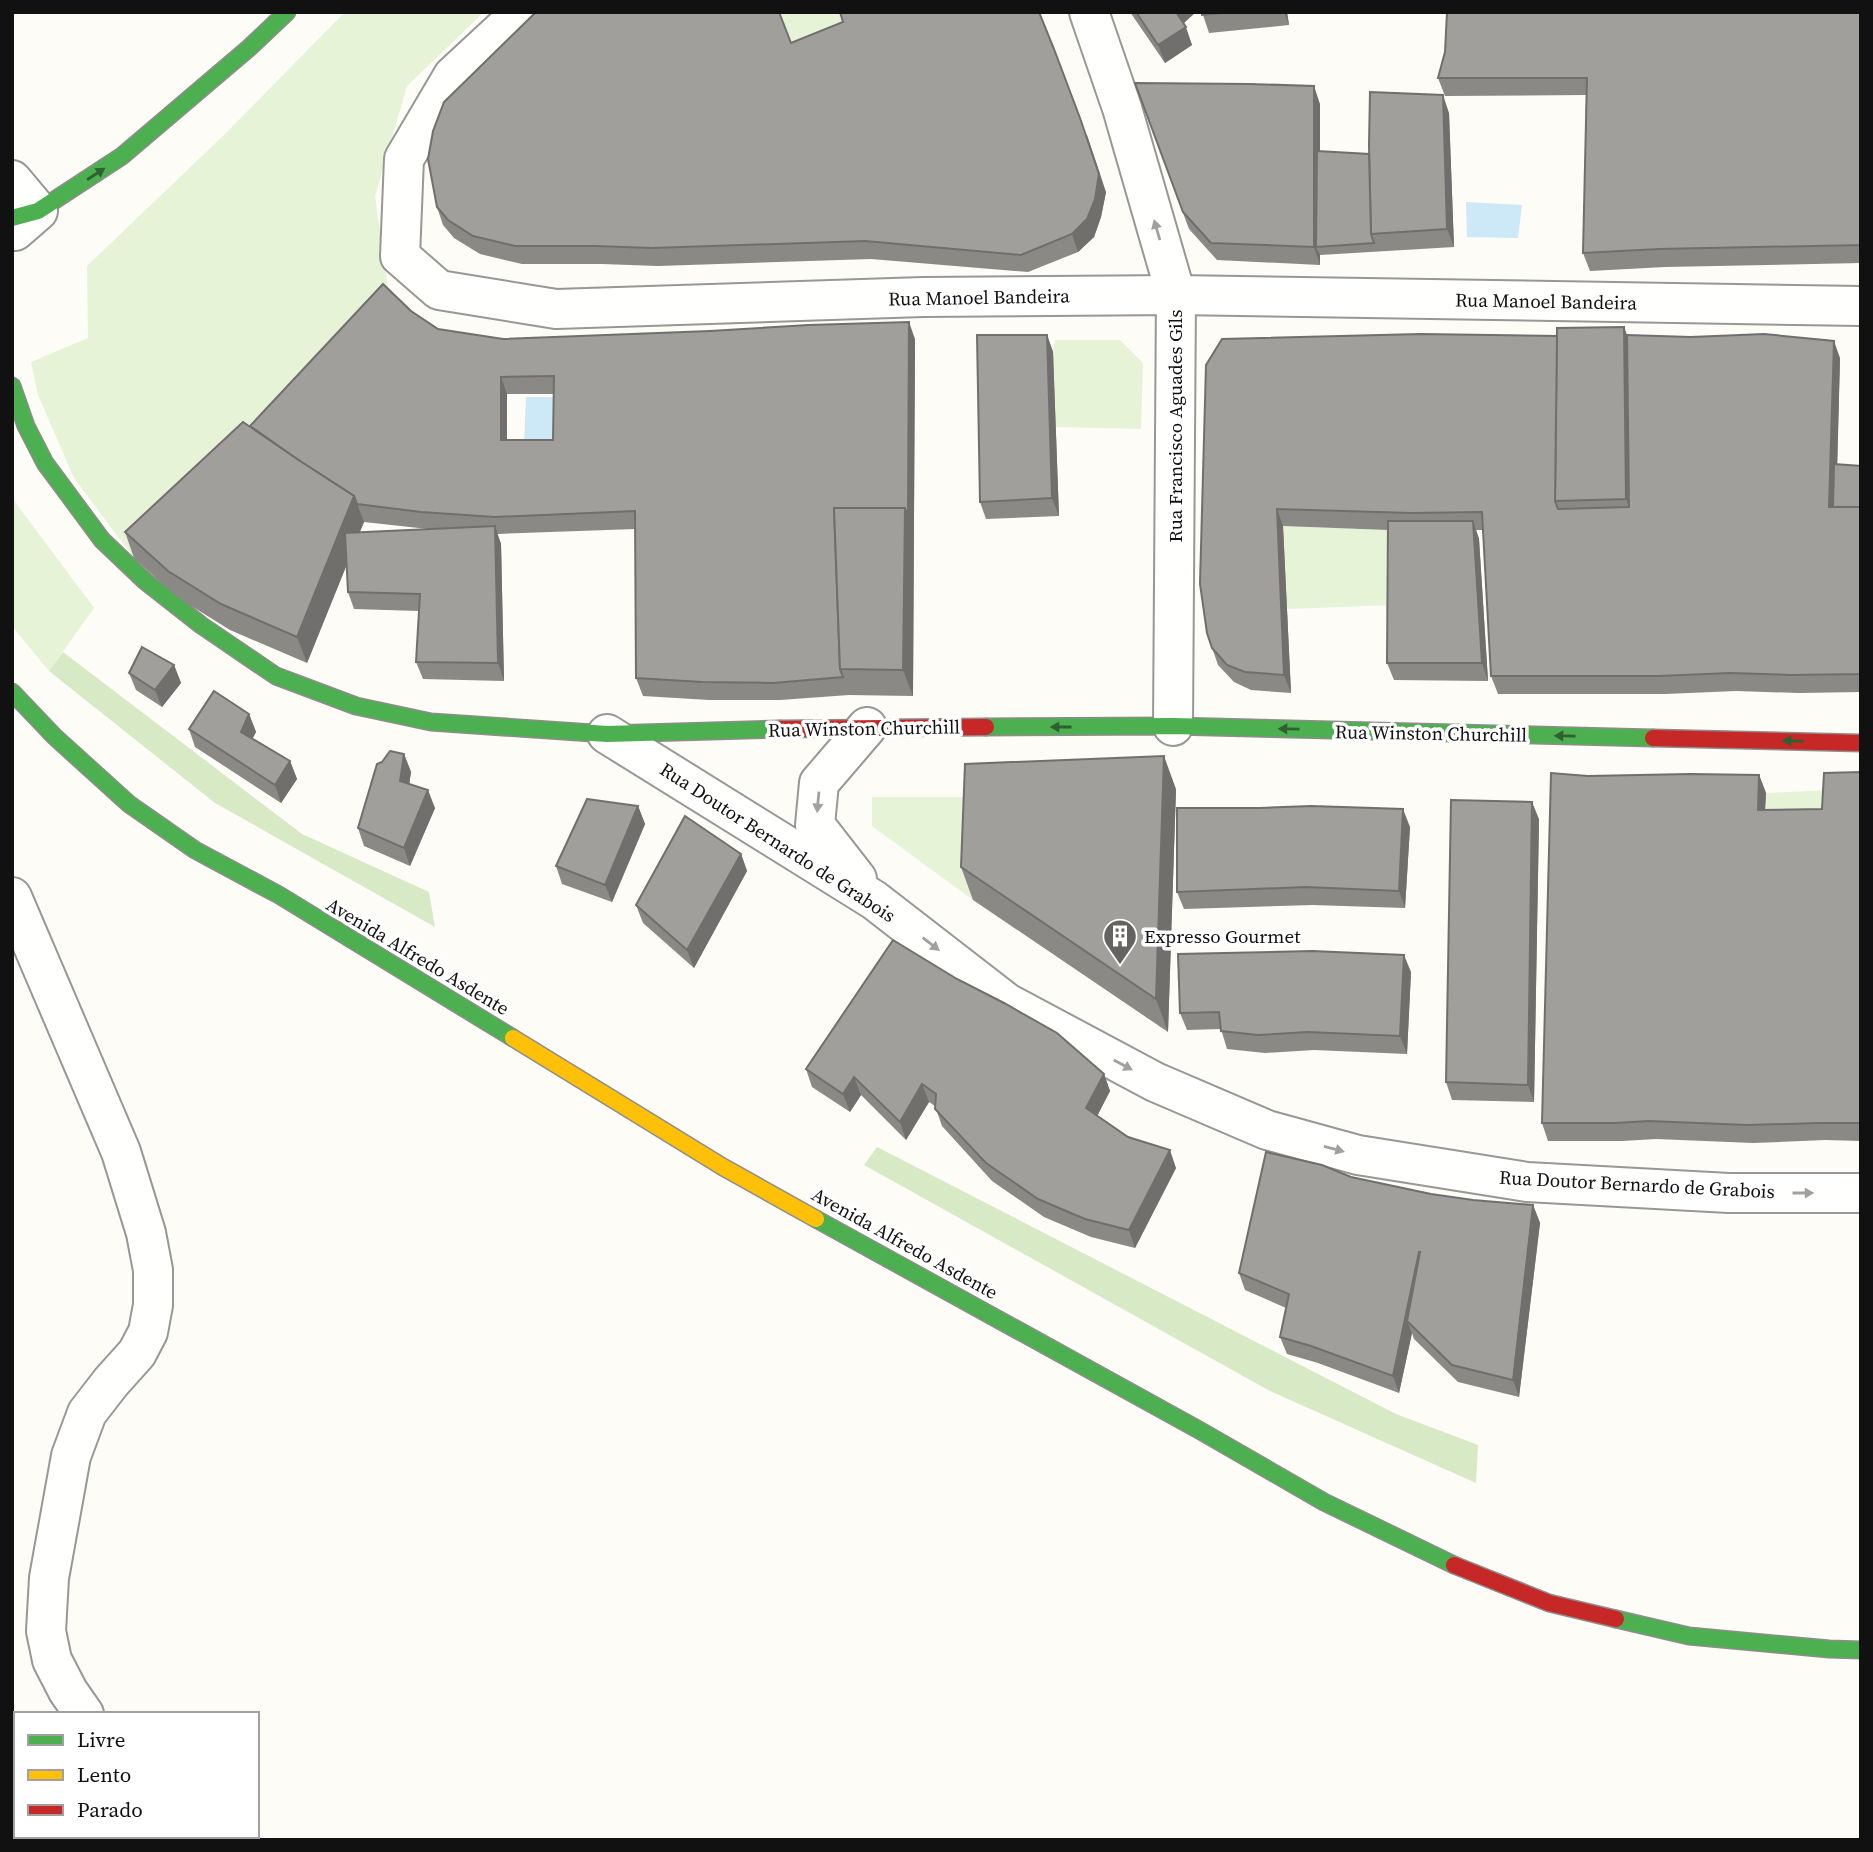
<svg xmlns="http://www.w3.org/2000/svg" width="1873" height="1852" viewBox="0 0 1873 1852" font-family="'Source Serif 4',serif">
  <rect width="100%" height="100%" fill="#fdfcf7"/>
  <g fill="#e7f3d7">
    <path d="M345,12H484L407,86L375,196L390,302L134,558L74,478L38,395L31,362L88,338L87,266L225,134Z"/>
    <path d="M778,12H839L850,40L798,60Z"/>
    <path d="M1055,340H1120L1143,363L1141,429L1056,427L1053,352Z"/>
    <path d="M12,495L18,506L94,608L49,671L12,626Z"/>
    <path d="M1283,526L1394,530V605L1287,609Z"/>
    <path d="M1830,790L1828,827L1764,828L1766,793Z"/>
    <path d="M872,797H977L973,900L872,826Z"/>
  </g>
  <g fill="#d8eac5">
    <path d="M63,652L302,834L429,892L435,927L215,803L49,671Z"/>
    <path d="M877,1147L1396,1414L1478,1445L1476,1483L1270,1391L864,1165Z"/>
  </g>
  <g fill="#cde8f7">
    <path d="M1466,202L1522,205L1518,238L1467,237Z"/>
    <path d="M526,397H554V446L524,447Z"/>
  </g>
  <g fill="none" stroke-linecap="round" stroke-linejoin="round">
    <g stroke="#979795" stroke-width="42">
      <g id="street">
        <path d="M522,12L453,76L404,159L400,256L439,290L556,309L923,297L1176,295L1861,306"/>
        <path d="M1089,12L1122,108L1176,295L1173,726"/>
        <path d="M12,180L38,211L15,231"/>
        <path d="M607,734L874,900L1007,1003L1155,1082L1267,1130L1358,1155L1527,1182L1729,1193H1861"/>
        <path d="M857,879L815,825L819,783L867,727"/>
        <path d="M12,897L121,1152L146,1233L153,1270V1305L148,1332L137,1353L111,1382L87,1413L71,1456L49,1578L46,1631L52,1660L68,1691L84,1714"/>
        <path d="M219,1836L224,1840"/>
      </g>
    </g>
    <g stroke="#8e8d8b" stroke-width="19">
      <g id="fast">
        <path d="M12,218L38,211L122,156L249,48L287,12"/>
        <path d="M12,386L26,426L45,463L102,540L145,581L201,625L276,676L356,706L431,722L607,734L780,729"/>
        <path d="M12,692L55,737L129,804L195,850L279,895L513,1038"/>
        <path d="M986,727L1173,726L1653,738"/>
        <path d="M816,1219L1199,1430L1324,1502L1454,1565"/>
        <path d="M1616,1619L1689,1636L1829,1649L1861,1650"/>
      </g>
    </g>
    <g stroke="#8e8d8b" stroke-width="19">
      <path id="slow" d="M513,1038L723,1167L816,1219"/>
    </g>
    <g stroke="#8e8d8b" stroke-width="19">
      <g id="jam">
        <path d="M780,729L986,727"/>
        <path d="M1653,738L1861,743"/>
        <path d="M1454,1565L1549,1603L1616,1619"/>
      </g>
    </g>
    <use href="#street" stroke="#fffffe" stroke-width="38"/>
    <use href="#fast" stroke="#4caf50" stroke-width="16"/>
    <use href="#slow" stroke="#ffc107" stroke-width="16"/>
    <use href="#jam" stroke="#c62828" stroke-width="16"/>
  </g>
  <g fill="#8a8986" fill-rule="evenodd">
    <path d="M1130,12H1196L1183,24L1192,45L1165,63Z"/>
    <path d="M1202,12H1287L1289,25L1209,33Z"/>
    <path d="M1861,12V263L1665,267L1590,271L1583,253L1586,95L1445,96L1438,78Z"/>
    <path d="M791,43L1106,192L1101,217L1094,237L1078,252L1028,272L871,259L658,266L602,264H522L480,254L454,238L443,225L437,207Z"/>
    <path d="M1135,83L1320,104V151L1369,154L1449,113L1454,247L1320,255V265L1217,260L1189,229Z"/>
    <path d="M411,311L438,329L503,339H915L913,696L849,695L780,700H709L643,696L636,678L635,529L497,534L501,544L504,681L423,679L416,662L419,611L354,609L348,592L347,564L307,663L230,630L177,597L134,558L125,532L250,426ZM507,394H554L553,440H507ZM364,522L428,529L359,533Z"/>
    <path d="M1624,327L1627,335L1840,358L1837,464L1861,466V692L1799,693L1736,691L1665,694H1498L1491,676L1483,530H1476L1479,539L1488,681L1394,680L1387,663L1388,530L1283,526L1291,693L1251,690L1234,682L1218,665L1207,633L1206,365L1557,336Z"/>
    <path d="M1047,335L1053,352L1059,516L986,519L980,502Z"/>
    <path d="M174,665L181,683L162,707L136,690L129,673Z"/>
    <path d="M249,714L256,732L252,739L290,761L297,779L281,803L195,747L189,729Z"/>
    <path d="M404,754L411,772L409,784L435,808L410,866L364,846L358,828L382,762Z"/>
    <path d="M1861,772V1141L1825,1140L1753,1143L1656,1139L1622,1141H1548L1542,1123L1588,776L1759,775L1766,793L1765,810L1822,809Z"/>
    <path d="M1176,789L1168,1032L973,900L961,867Z"/>
    <path d="M638,806L645,824L612,902L562,884L556,866Z"/>
    <path d="M1539,819L1534,1102L1452,1100L1446,1082Z"/>
    <path d="M1410,827L1405,908L1313,905L1184,909L1177,892Z"/>
    <path d="M741,854L747,871L694,968L643,923L636,905Z"/>
    <path d="M1411,972L1407,1054L1314,1050L1265,1053L1227,1049L1221,1029L1187,1030L1180,1013Z"/>
    <path d="M806,1069L1104,1074L1110,1091L1097,1116L1128,1137L1176,1168L1135,1248L1091,1237L1044,1217L992,1181L942,1126L935,1106L929,1102L906,1140L861,1095L850,1112L812,1087Z"/>
    <path d="M1351,1177L1431,1194L1473,1200L1533,1205L1540,1223L1519,1397L1458,1382L1414,1339L1412,1333L1399,1393L1318,1363L1287,1354L1280,1337L1286,1308L1245,1290L1239,1273Z"/>
  </g>
  <g fill="#716f6d">
    <path d="M1175,12H1196L1180,26Z"/>
    <path d="M1284,12H1287L1289,25Z"/>
    <path d="M1186,27L1192,45L1165,63L1158,45Z"/>
    <path d="M1314,86L1320,104V246L1316,247L1320,255V265L1314,247Z"/>
    <path d="M1443,95L1449,113L1454,247L1447,229Z"/>
    <path d="M1087,135L1106,192L1101,217L1094,237L1078,252L1072,234Z"/>
    <path d="M909,322L915,339L913,696L903,670L905,508Z"/>
    <path d="M1624,327L1633,353L1635,525L1626,499Z"/>
    <path d="M1047,335L1053,352L1059,516L1052,498Z"/>
    <path d="M1834,341L1840,358L1836,516L1829,507Z"/>
    <path d="M501,377L507,394V458L501,440Z"/>
    <path d="M354,496L364,522L307,663L297,637Z"/>
    <path d="M1277,509L1283,526L1291,693L1284,675Z"/>
    <path d="M1473,521L1479,539L1488,681L1482,663Z"/>
    <path d="M495,526L501,544L504,681L498,663Z"/>
    <path d="M174,665L181,683L162,707L155,690Z"/>
    <path d="M249,714L256,732L247,749L241,732Z"/>
    <path d="M404,754L411,772L407,799L400,781Z"/>
    <path d="M1164,756L1176,789L1168,1032L1156,999Z"/>
    <path d="M290,761L297,779L281,803L275,785Z"/>
    <path d="M1759,775L1766,793L1764,828L1758,810Z"/>
    <path d="M428,790L435,808L410,866L404,848Z"/>
    <path d="M1532,802L1539,819L1534,1102L1528,1085Z"/>
    <path d="M638,806L645,824L612,902L605,885Z"/>
    <path d="M1403,809L1410,827L1405,908L1399,891Z"/>
    <path d="M741,854L747,871L694,968L687,950Z"/>
    <path d="M1404,955L1411,972L1407,1054L1400,1036Z"/>
    <path d="M1104,1074L1110,1091L1092,1126L1086,1108Z"/>
    <path d="M854,1077L861,1095L850,1112L843,1094Z"/>
    <path d="M922,1084L929,1102L906,1140L900,1122Z"/>
    <path d="M1170,1150L1176,1168L1135,1248L1129,1230Z"/>
    <path d="M1533,1205L1540,1223L1519,1397L1513,1380Z"/>
    <path d="M1419,1252L1425,1270L1407,1321L1412,1333L1399,1393L1393,1376Z"/>
  </g>
  <g fill="#a19f9c" stroke="#716f6d" stroke-width="2" fill-rule="evenodd">
    <path d="M536,12H779L791,43L843,22L840,12H1039L1054,49L1080,118L1099,174L1095,199L1087,219L1072,234L1021,255L865,241L652,248L596,246H515L473,236L448,220L437,207L428,159L433,131L444,102Z"/>
    <path d="M1136,12H1176L1186,27L1158,45Z"/>
    <path d="M1202,12H1233L1202,15Z"/>
    <path d="M1447,12H1861V245L1659,249L1583,253L1587,78H1438L1445,52Z"/>
    <path d="M1135,83L1250,84L1314,86V247L1211,243L1183,212Z"/>
    <path d="M1370,92L1443,95L1447,229L1371,234L1369,145Z"/>
    <path d="M1317,151L1369,154L1371,234L1374,243L1316,247Z"/>
    <path d="M383,284L411,311L438,329L503,339L710,331L809,325L909,322L908,516L905,508H834L840,669L843,677L773,683L702,682L636,678L635,511L495,517L421,512L357,504L354,496L300,461L250,426ZM554,376L553,440H501V377Z"/>
    <path d="M1624,327L1626,499L1555,501L1557,328Z"/>
    <path d="M1421,334L1557,336L1555,501L1558,509L1629,507L1627,335L1691,337L1764,334L1834,341L1829,507H1861V674L1792,675L1730,673L1659,676H1491L1482,512L1411,513L1277,509L1284,675L1245,672L1227,665L1212,648L1207,633L1200,584L1206,365L1222,339Z"/>
    <path d="M977,335H1047L1052,498L980,502Z"/>
    <path d="M243,422L300,461L354,496L297,637L221,604L168,571L125,532Z"/>
    <path d="M1834,464L1861,466V507H1833Z"/>
    <path d="M834,508H905L903,670L840,669Z"/>
    <path d="M1388,521H1473L1482,663H1387Z"/>
    <path d="M495,526L498,663L416,662L420,594L348,592L345,533Z"/>
    <path d="M142,647L174,665L155,690L129,673Z"/>
    <path d="M214,691L249,714L241,732L290,761L275,785L189,729Z"/>
    <path d="M390,751L404,754L400,781L428,790L404,848L358,828L377,764L382,762Z"/>
    <path d="M1164,756L1156,999L961,867L965,764Z"/>
    <path d="M1861,772V1123H1819L1747,1125L1649,1121L1615,1123H1542L1551,773L1588,776L1690,774L1759,775L1758,810L1822,809L1824,773Z"/>
    <path d="M587,799L638,806L605,885L556,866Z"/>
    <path d="M1451,800L1532,802L1528,1085L1446,1082Z"/>
    <path d="M1311,806L1403,809L1399,891L1306,887L1177,892V808H1260Z"/>
    <path d="M685,816L741,854L687,950L636,905Z"/>
    <path d="M893,940L957,979L1004,1003L1057,1033L1104,1074L1086,1108L1128,1137L1170,1150L1129,1230L1085,1219L1038,1199L986,1163L935,1109L936,1094L922,1084L900,1122L854,1077L843,1094L806,1069Z"/>
    <path d="M1312,951L1404,955L1400,1036L1308,1032L1258,1035L1221,1031L1219,1012L1180,1013L1178,954Z"/>
    <path d="M1266,1152L1322,1165L1351,1177L1431,1194L1473,1200L1533,1205L1513,1380L1452,1365L1407,1321L1420,1252H1419L1393,1376L1311,1346L1280,1337L1289,1294L1239,1273Z"/>
  </g>
  <defs><path id="oneway-solid" d="M-6-.8H1V-3.2L6.5 0L1 3.2V.8H-6Z" transform="scale(1.75)"/></defs>
  <g fill="#2e6030">
    <use href="#oneway-solid" transform="translate(96 174) rotate(-33)"/>
    <use href="#oneway-solid" transform="translate(1061 727) rotate(180)"/>
    <use href="#oneway-solid" transform="translate(1289 729) rotate(-179)"/>
    <use href="#oneway-solid" transform="translate(1565 736) rotate(-179)"/>
    <use href="#oneway-solid" transform="translate(1793 741) rotate(-179)"/>
  </g>
  <g fill="#a0a09f">
    <use href="#oneway-solid" transform="translate(1157 230) rotate(-106)"/>
    <use href="#oneway-solid" transform="translate(818 802) rotate(95)"/>
    <use href="#oneway-solid" transform="translate(931 944) rotate(38)"/>
    <use href="#oneway-solid" transform="translate(1123 1065) rotate(28)"/>
    <use href="#oneway-solid" transform="translate(1334 1149) rotate(15)"/>
    <use href="#oneway-solid" transform="translate(1803 1193)"/>
  </g>
  <defs>
    <g id="building-pin" transform="scale(1.75)"><path d="M0 17L-7.5 6A9.5 9.5 0 1 1 7.5 6Z" fill="#646362" stroke="#fff"/><path d="M-4-6H4V6H1V3H-1V6H-4ZM-2.5-4.3h1.7v1.8h-1.7ZM.8-4.3h1.7v1.8H.8ZM-2.5-1h1.7V.8h-1.7ZM.8-1h1.7V.8H.8Z" fill="#fff"/></g>
  </defs>
  <g fill-rule="evenodd">
    <use href="#building-pin" x="1120" y="936"/>
  </g>
  <g text-anchor="middle" dominant-baseline="central" stroke-width="7" stroke-linejoin="round" paint-order="stroke">
    <g font-size="19" fill="#111" stroke="#fff">
      <text transform="translate(979 297) rotate(-1)">Rua Manoel Bandeira</text>
      <text transform="translate(1546 301) rotate(1)">Rua Manoel Bandeira</text>
      <text transform="translate(1175 426) rotate(-90)">Rua Francisco Aguades Gils</text>
      <text transform="translate(864 728) rotate(-1)">Rua Winston Churchill</text>
      <text transform="translate(1431 733) rotate(1)">Rua Winston Churchill</text>
      <text transform="translate(778 842) rotate(33)">Rua Doutor Bernardo de Grabois</text>
      <text transform="translate(418 956) rotate(31)">Avenida Alfredo Asdente</text>
      <text transform="translate(1637 1184) rotate(3)">Rua Doutor Bernardo de Grabois</text>
      <text transform="translate(905 1243) rotate(29)">Avenida Alfredo Asdente</text>
    </g>
    <g font-size="19" fill="#111" stroke="#fff" text-anchor="start">
      <text x="1144" y="936">Expresso Gourmet</text>
    </g>
  </g>
  <rect width="1873" height="1852" fill="none" stroke="#111111" stroke-width="28"/>
  <rect x="14" y="1712" width="245" height="126" fill="#ffffff" stroke="#a0a0a0" stroke-width="2"/>
  <rect x="28" y="1735" width="35" height="10" fill="#4caf50" stroke="#a0a0a0" stroke-width="2"/>
  <text x="77" y="1747" font-size="21" fill="#111111">Livre</text>
  <rect x="28" y="1770" width="35" height="10" fill="#ffc107" stroke="#a0a0a0" stroke-width="2"/>
  <text x="77" y="1782" font-size="21" fill="#111111">Lento</text>
  <rect x="28" y="1805" width="35" height="10" fill="#c62828" stroke="#a0a0a0" stroke-width="2"/>
  <text x="77" y="1817" font-size="21" fill="#111111">Parado</text>
</svg>
